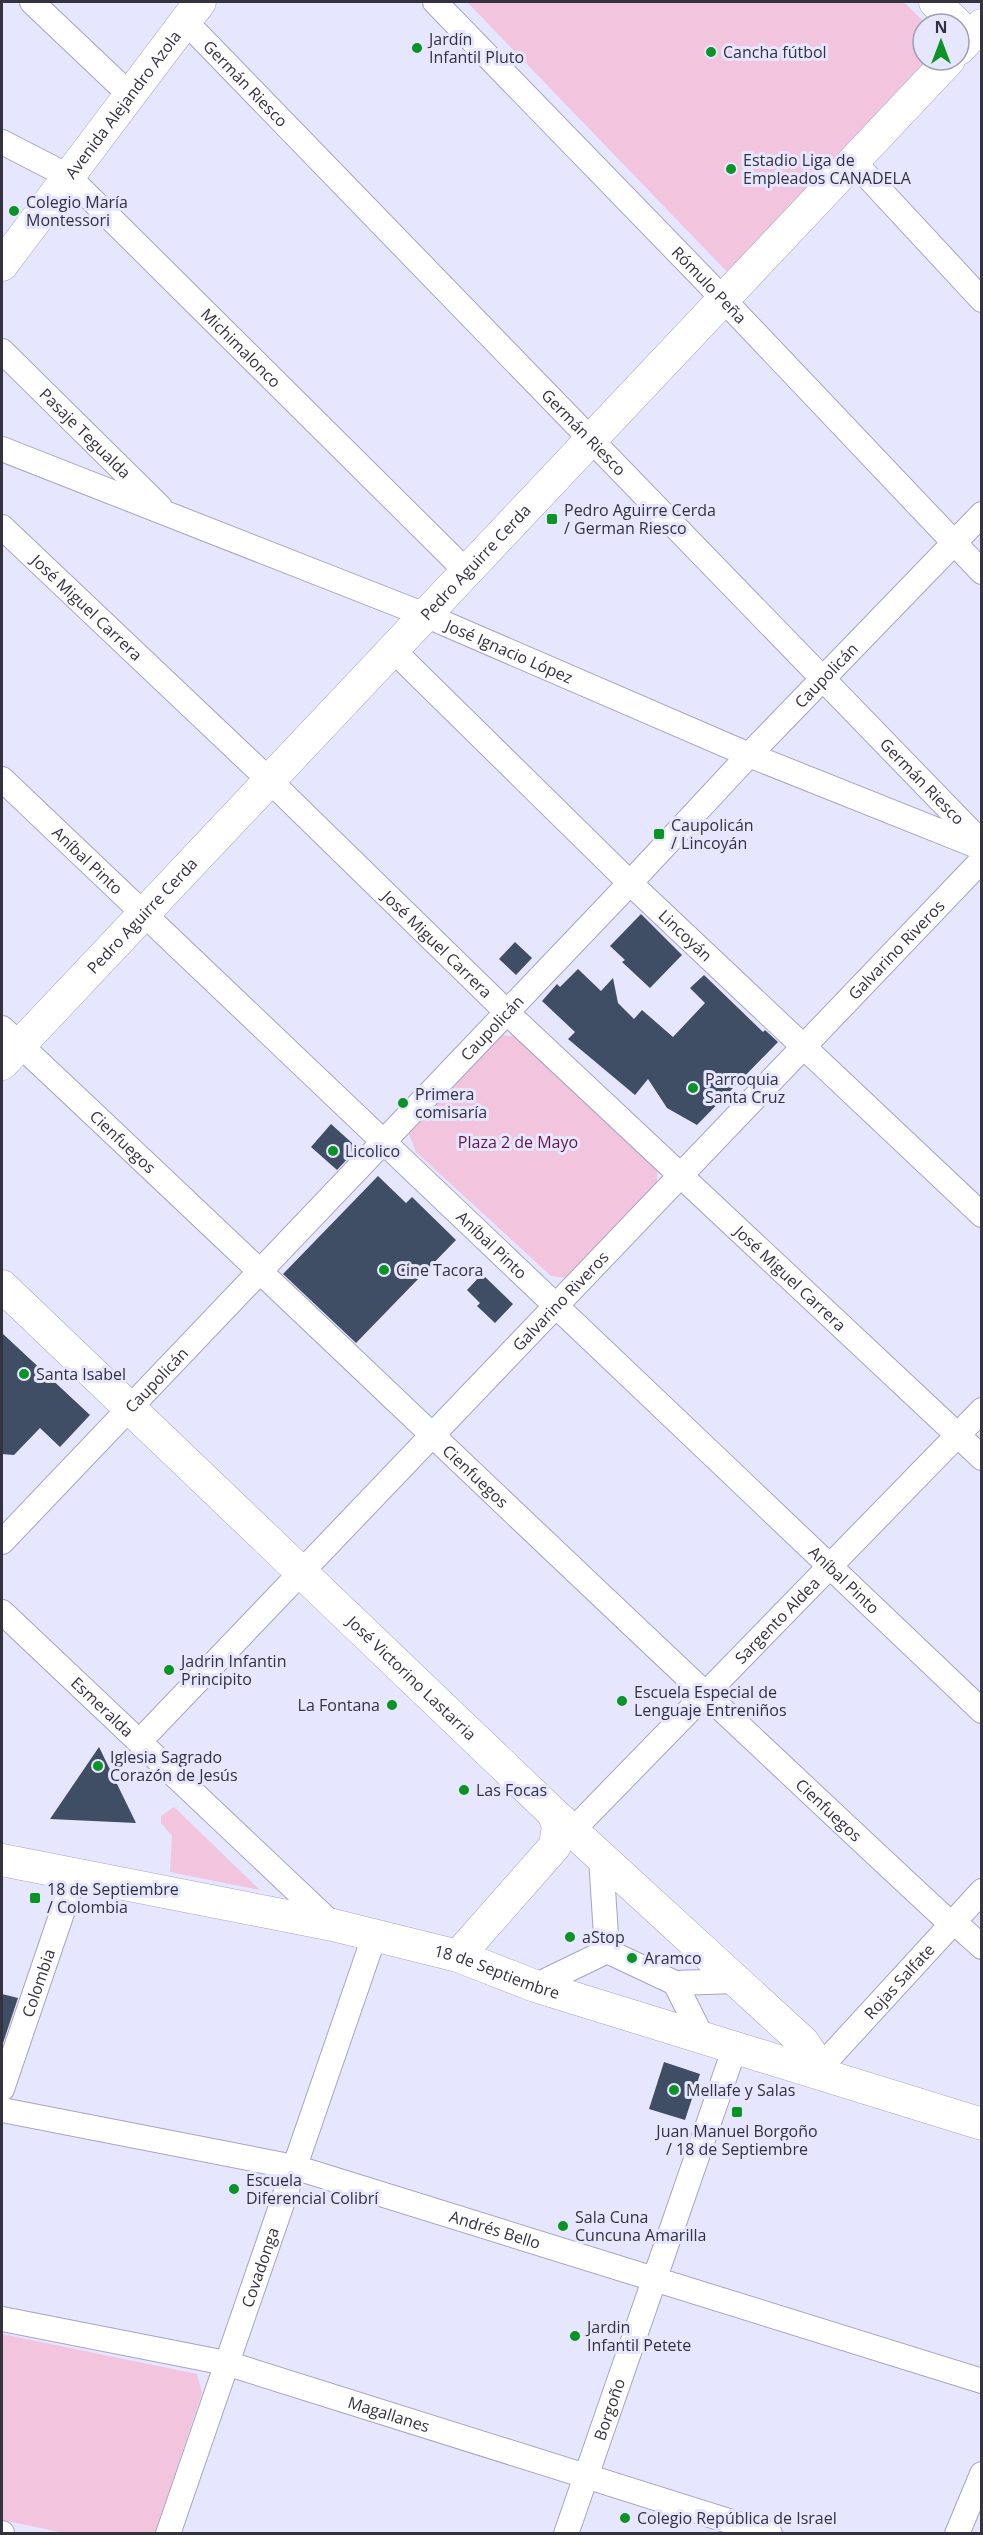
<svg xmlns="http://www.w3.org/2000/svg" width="983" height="2535" viewBox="0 0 983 2535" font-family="'Open Sans',sans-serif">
  <rect width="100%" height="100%" fill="#e7e6ff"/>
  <g fill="#f2c4de">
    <path d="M467,2H904L926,24H923V60H938L732,277Z"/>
    <path d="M502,1035L520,1037L657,1169V1183L566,1278L551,1276L416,1152L408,1132Z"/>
    <path d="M174,1807L260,1890L170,1872L172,1836L161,1823V1816Z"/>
    <path d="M2,2334L197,2374L202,2393L155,2533H64L2,2520Z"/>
  </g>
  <g fill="#3f4e65">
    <path d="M641,914L682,955L650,988L622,962L625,960L610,946Z"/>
    <path d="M515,942L532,958L516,975L499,959Z"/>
    <path d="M578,969L601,991L613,978L618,1003L634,1019L642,1010L673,1037L705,1003L690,988L704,975L763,1032L765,1030L778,1042L697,1125L667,1108L648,1079L635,1095L568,1039L575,1032L542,1001L557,984L560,987Z"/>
    <path d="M331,1124L352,1143L351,1155L337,1170L311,1147Z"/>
    <path d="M378,1176L406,1203L412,1197L456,1240L356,1343L283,1274Z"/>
    <path d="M482,1274L513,1304L495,1323L477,1306L480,1303L467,1290Z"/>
    <path d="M2,1333L90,1415L60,1447L40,1428L14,1455L2,1454Z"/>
    <path d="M99,1747L136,1823L50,1819Z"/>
    <path d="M2,1994L18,1998L2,2046Z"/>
    <path d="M664,2062L700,2074L685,2120L649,2109Z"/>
  </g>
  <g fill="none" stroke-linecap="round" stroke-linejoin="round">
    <g stroke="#a6a4c2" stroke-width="26">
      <g id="minor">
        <path d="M32,2L130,95"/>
        <path id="s1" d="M435,2L702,277L982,572"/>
        <path id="s2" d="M185,21L982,843"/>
        <path id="s3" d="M2,142L68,176L466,571"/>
        <path d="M853,161L982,300"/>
        <path id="s4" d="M2,351L160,507"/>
        <path id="s5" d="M2,449L425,615L749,755L982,848"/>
        <path id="s6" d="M2,527L269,780L517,1022L982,1458"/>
        <path id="s7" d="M392,649L630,883L982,1215"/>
        <path id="s8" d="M2,779L982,1711"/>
        <path id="s9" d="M2,1028C319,1325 632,1628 951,1924"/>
        <path id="s10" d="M2,1542L630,883L749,755L982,514"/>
        <path id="s11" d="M2,1612L333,1925"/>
        <path id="s12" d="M139,1742L982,860"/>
        <path id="s13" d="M572,1831L982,1410"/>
        <path d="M601,1858L607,1951"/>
        <path d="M953,1921L982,1947"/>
        <path d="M675,1983L737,1981"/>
        <path d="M535,1986L607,1951L675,1983L701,2035"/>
        <path id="s14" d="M816,2072L982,1891"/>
        <path id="s15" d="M2,2089L75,1875"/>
        <path id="s16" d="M2,2110L294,2167L982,2381"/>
        <path id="s17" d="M2,2319L226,2363L770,2534"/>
        <path d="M2,2533V2534"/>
        <path id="s18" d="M168,2534L375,1934"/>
        <path id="s19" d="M566,2534L735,2047"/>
        <path d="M957,2534L982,2474"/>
      </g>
    </g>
    <g stroke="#a6a4c2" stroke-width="33">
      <g id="major">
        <path d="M935,2L957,24"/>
        <path d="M959,49L982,25"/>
        <path id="s20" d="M2,265L200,2"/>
        <path id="s21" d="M2,1064L949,60"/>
        <path id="s22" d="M2,1286L553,1813L803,2042L812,2055L816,2072"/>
        <path id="s23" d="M2,1860L333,1925L458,1956L535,1986L982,2124"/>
        <path d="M458,1956L555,1846L558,1826L553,1813"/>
      </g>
    </g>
    <use href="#minor" stroke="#fff" stroke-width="24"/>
    <use href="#major" stroke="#fff" stroke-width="32"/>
  </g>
  <g fill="#0c9326" stroke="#e7e6ff" stroke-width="2">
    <circle cx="417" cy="48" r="6"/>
    <circle cx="711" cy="52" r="6"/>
    <circle cx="731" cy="169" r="6"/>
    <circle cx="14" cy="211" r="6"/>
    <rect x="546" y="513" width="12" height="12" rx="3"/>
    <rect x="653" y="828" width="12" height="12" rx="3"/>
    <circle cx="693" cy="1088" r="6"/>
    <circle cx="403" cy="1103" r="6"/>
    <circle cx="333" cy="1151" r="6"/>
    <circle cx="384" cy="1270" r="6"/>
    <circle cx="24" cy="1374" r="6"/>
    <circle cx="169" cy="1670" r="6"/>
    <circle cx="622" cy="1701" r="6"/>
    <circle cx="392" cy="1705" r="6"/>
    <circle cx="98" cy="1766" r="6"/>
    <circle cx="464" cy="1790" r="6"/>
    <rect x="29" y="1892" width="12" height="12" rx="3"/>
    <circle cx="570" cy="1937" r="6"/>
    <circle cx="632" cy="1958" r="6"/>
    <circle cx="674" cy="2090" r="6"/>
    <rect x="731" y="2106" width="12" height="12" rx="3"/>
    <circle cx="234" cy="2189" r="6"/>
    <circle cx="563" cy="2226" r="6"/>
    <circle cx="575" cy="2336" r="6"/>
    <circle cx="625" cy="2518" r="6"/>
  </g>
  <g text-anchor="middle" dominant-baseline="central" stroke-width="6" stroke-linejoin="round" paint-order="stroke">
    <g font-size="16" fill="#33323e" stroke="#e7e6ff" text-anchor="start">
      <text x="429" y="39">Jardín<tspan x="429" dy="18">Infantil Pluto</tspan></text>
      <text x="723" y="52">Cancha fútbol</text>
      <text x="743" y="160">Estadio Liga de<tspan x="743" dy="18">Empleados CANADELA</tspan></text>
      <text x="26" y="202">Colegio María<tspan x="26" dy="18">Montessori</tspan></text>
      <text x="564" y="510">Pedro Aguirre Cerda<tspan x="564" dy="18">/ German Riesco</tspan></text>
      <text x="671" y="825">Caupolicán<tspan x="671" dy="18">/ Lincoyán</tspan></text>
      <text x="705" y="1079">Parroquia<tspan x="705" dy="18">Santa Cruz</tspan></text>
      <text x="415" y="1094">Primera<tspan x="415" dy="18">comisaría</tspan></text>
      <text x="345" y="1151">Licolico</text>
      <text x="396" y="1270">Cine Tacora</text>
      <text x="36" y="1374">Santa Isabel</text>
      <text x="181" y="1661">Jadrin Infantin<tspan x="181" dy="18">Principito</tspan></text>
      <text x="634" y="1692">Escuela Especial de<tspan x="634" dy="18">Lenguaje Entreniños</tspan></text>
      <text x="380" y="1705" text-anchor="end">La Fontana</text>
      <text x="110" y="1757">Iglesia Sagrado<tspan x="110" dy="18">Corazón de Jesús</tspan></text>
      <text x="476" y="1790">Las Focas</text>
      <text x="47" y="1889">18 de Septiembre<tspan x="47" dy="18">/ Colombia</tspan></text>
      <text x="582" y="1937">aStop</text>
      <text x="644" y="1958">Aramco</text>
      <text x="686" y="2090">Mellafe y Salas</text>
      <text x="737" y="2131" text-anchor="middle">Juan Manuel Borgoño<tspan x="737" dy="18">/ 18 de Septiembre</tspan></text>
      <text x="246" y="2180">Escuela<tspan x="246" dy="18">Diferencial Colibrí</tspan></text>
      <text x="575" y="2217">Sala Cuna<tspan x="575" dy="18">Cuncuna Amarilla</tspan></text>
      <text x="587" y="2327">Jardin<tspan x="587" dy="18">Infantil Petete</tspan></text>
      <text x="637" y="2518">Colegio República de Israel</text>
    </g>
    <g font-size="16" fill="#33323e" stroke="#e7e6ff">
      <text stroke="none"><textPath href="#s2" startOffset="87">Germán Riesco</textPath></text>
      <text stroke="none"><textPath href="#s20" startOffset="201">Avenida Alejandro Azola</textPath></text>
      <text stroke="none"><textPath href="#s1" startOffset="394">Rómulo Peña</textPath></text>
      <text stroke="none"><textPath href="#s3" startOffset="318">Michimalonco</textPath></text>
      <text stroke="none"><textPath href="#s2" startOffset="573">Germán Riesco</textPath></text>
      <text stroke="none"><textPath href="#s4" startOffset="117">Pasaje Tegualda</textPath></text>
      <text stroke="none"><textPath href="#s21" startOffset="690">Pedro Aguirre Cerda</textPath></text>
      <text stroke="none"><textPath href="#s6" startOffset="117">José Miguel Carrera</textPath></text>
      <text stroke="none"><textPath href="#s5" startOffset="546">José Ignacio López</textPath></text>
      <text stroke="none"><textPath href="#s10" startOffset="1196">Caupolicán</textPath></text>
      <text stroke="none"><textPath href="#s2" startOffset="1059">Germán Riesco</textPath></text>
      <text stroke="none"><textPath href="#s8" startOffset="118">Aníbal Pinto</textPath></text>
      <text stroke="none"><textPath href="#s21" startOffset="204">Pedro Aguirre Cerda</textPath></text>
      <text stroke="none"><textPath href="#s7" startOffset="410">Lincoyán</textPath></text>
      <text stroke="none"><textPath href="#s6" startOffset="603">José Miguel Carrera</textPath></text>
      <text stroke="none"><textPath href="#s12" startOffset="1096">Galvarino Riveros</textPath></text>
      <text stroke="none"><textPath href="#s10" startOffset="710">Caupolicán</textPath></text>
      <text stroke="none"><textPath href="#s9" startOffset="166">Cienfuegos</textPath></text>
      <text stroke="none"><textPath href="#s8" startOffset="676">Aníbal Pinto</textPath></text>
      <text stroke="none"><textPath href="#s6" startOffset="1089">José Miguel Carrera</textPath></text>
      <text stroke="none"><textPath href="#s12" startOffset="610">Galvarino Riveros</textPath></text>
      <text stroke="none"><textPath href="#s10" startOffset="224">Caupolicán</textPath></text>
      <text stroke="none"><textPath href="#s9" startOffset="652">Cienfuegos</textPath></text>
      <text stroke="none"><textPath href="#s8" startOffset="1162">Aníbal Pinto</textPath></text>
      <text stroke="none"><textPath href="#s13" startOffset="294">Sargento Aldea</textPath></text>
      <text stroke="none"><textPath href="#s22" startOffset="567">José Victorino Lastarria</textPath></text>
      <text stroke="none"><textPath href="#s11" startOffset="138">Esmeralda</textPath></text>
      <text stroke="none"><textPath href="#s9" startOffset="1138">Cienfuegos</textPath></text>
      <text stroke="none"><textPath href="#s23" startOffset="508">18 de Septiembre</textPath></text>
      <text stroke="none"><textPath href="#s14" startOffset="123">Rojas Salfate</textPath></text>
      <text stroke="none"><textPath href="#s15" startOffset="112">Colombia</textPath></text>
      <text stroke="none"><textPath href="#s16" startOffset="508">Andrés Bello</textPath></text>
      <text stroke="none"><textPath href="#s18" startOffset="282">Covadonga</textPath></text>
      <text stroke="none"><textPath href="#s19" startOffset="132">Borgoño</textPath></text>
      <text stroke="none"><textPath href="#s17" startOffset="399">Magallanes</textPath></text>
    </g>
    <g font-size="16" fill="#64174a" stroke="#e7e6ff">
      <text x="518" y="1142">Plaza 2 de Mayo</text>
    </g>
  </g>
  <rect width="983" height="2535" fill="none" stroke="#33323e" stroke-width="6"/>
  <g transform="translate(941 42)"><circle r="28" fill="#e7e6ff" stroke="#9f9eb2" stroke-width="1.5"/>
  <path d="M0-4.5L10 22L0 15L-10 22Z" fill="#0c9326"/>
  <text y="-9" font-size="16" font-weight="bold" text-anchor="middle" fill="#33323e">N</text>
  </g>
</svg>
